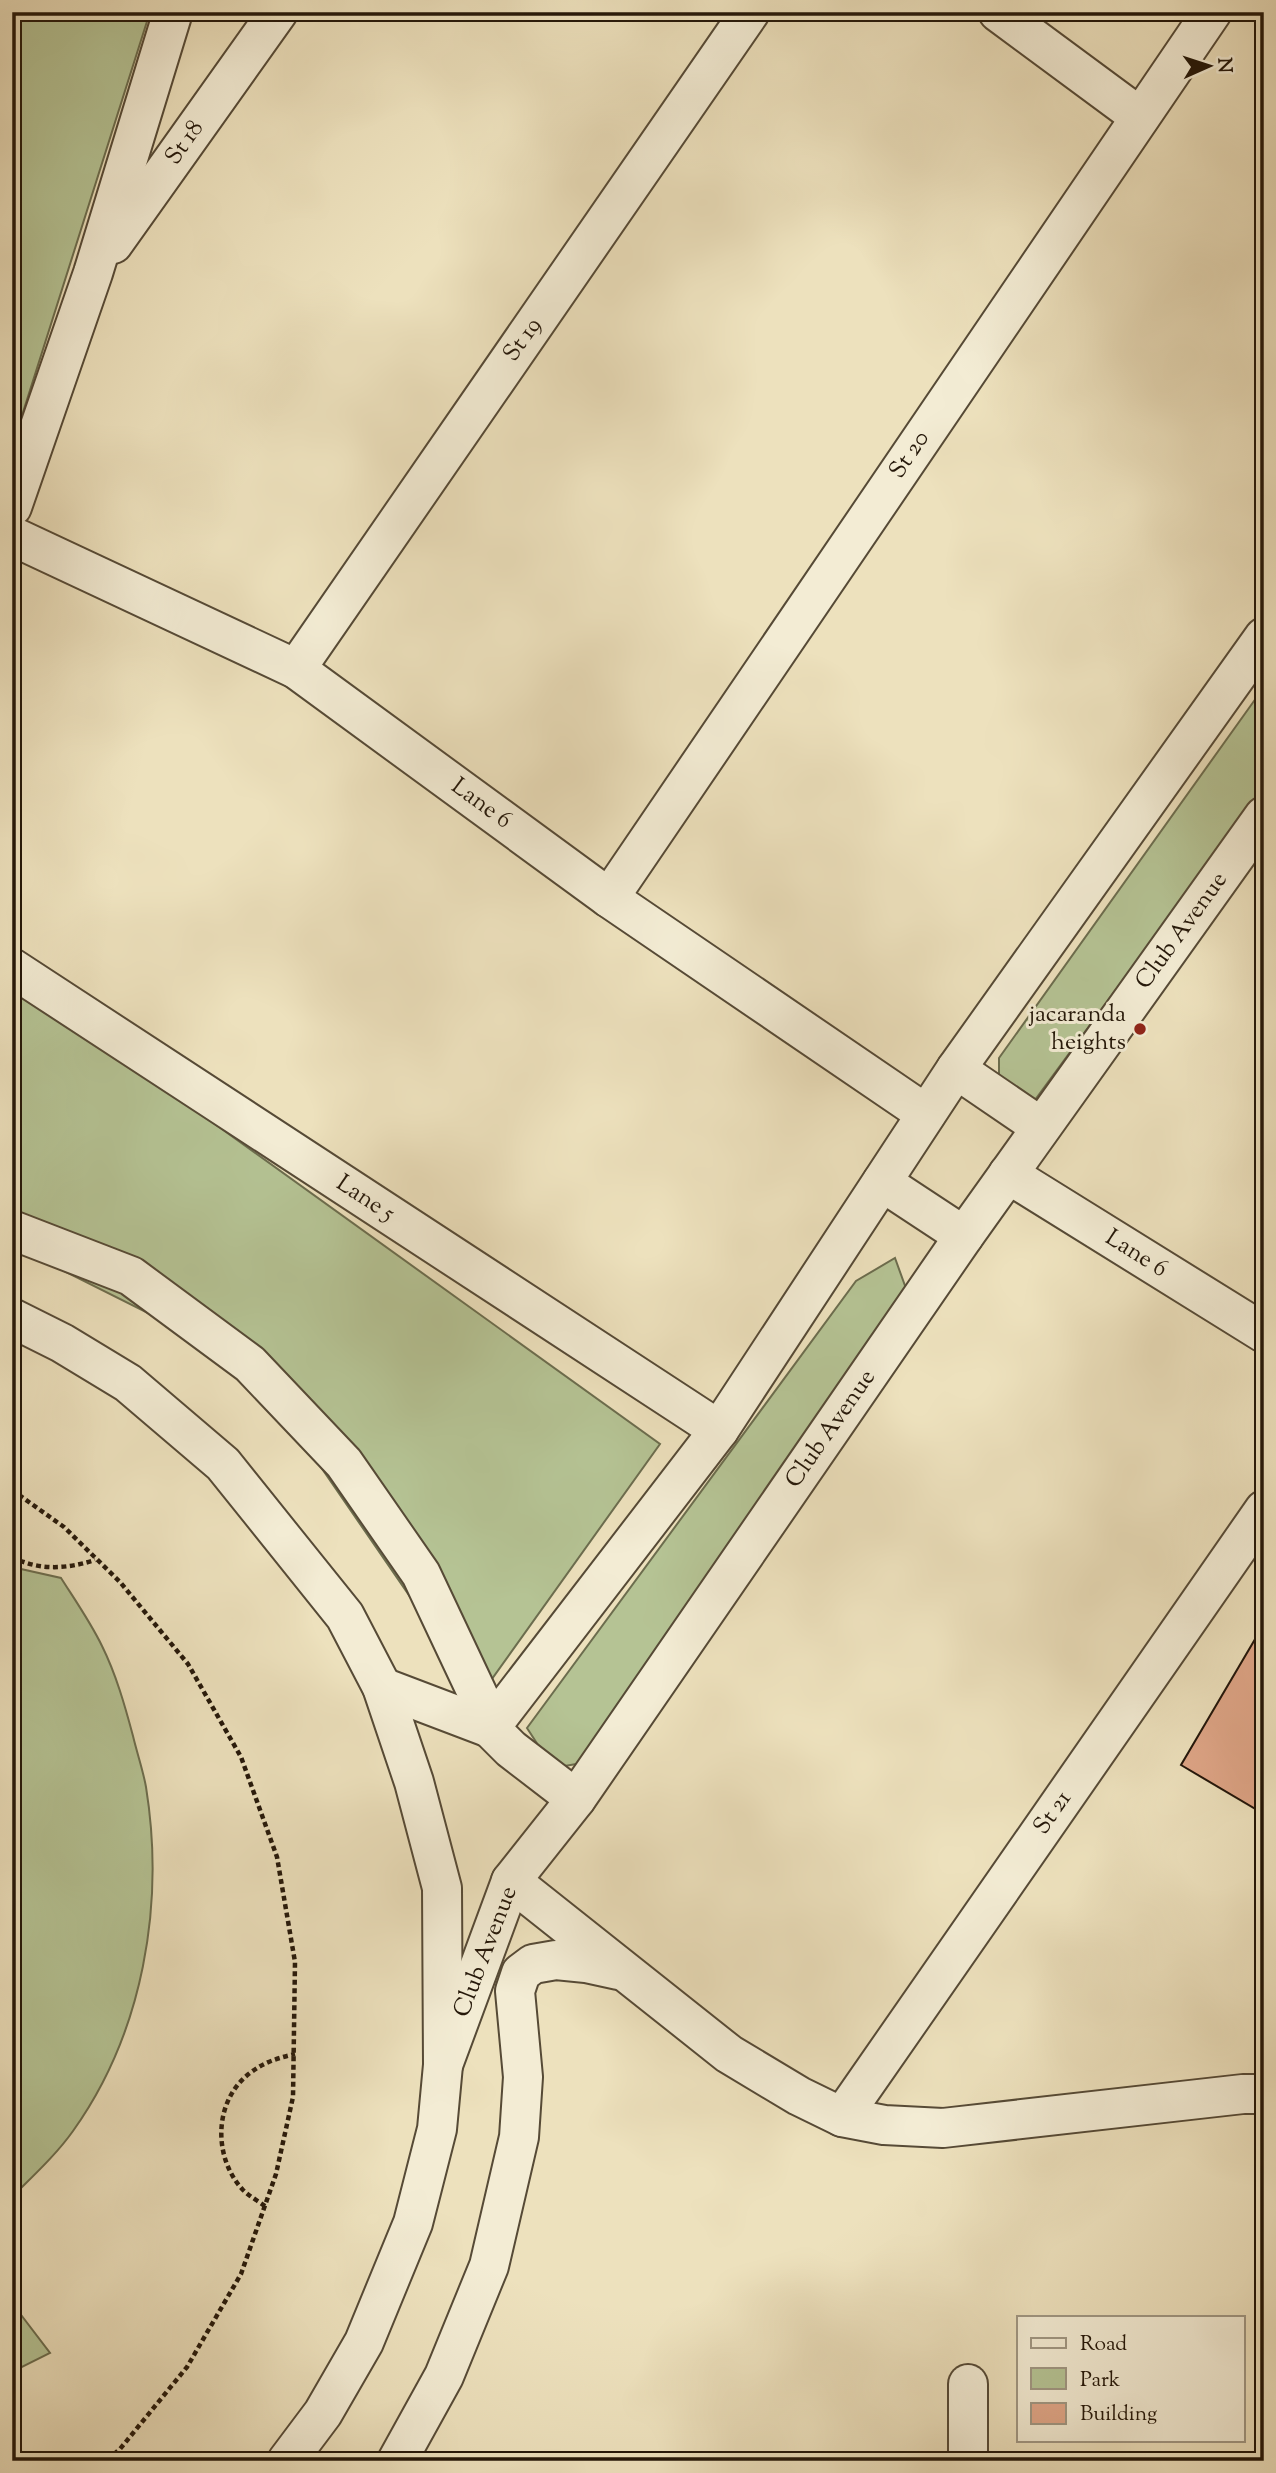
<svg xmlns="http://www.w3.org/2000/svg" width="1276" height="2473" viewBox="0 0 1276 2473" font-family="'Sorts Mill Goudy',serif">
  <defs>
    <filter id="shadow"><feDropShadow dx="8" dy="4.5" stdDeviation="0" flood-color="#0004"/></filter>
  </defs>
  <rect width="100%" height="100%" fill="#ede1bd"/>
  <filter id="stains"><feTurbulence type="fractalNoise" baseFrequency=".00286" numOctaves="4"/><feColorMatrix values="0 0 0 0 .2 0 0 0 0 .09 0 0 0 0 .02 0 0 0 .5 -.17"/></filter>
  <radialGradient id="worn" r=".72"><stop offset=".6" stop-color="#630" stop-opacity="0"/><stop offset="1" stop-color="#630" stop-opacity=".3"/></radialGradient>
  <g fill="#b5c394" stroke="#6c6d4e" stroke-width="2">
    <path d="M12,12H150L12,447Z"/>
    <path d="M1264,687V788L1032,1104L999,1086V1058Z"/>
    <path d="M12,978L660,1444L479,1697L250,1364L12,1245Z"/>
    <path d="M895,1258L908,1294L588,1762L553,1768L527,1728L856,1281Z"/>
    <path d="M12,1567L61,1578C75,1600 91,1623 102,1646C116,1674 125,1706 133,1736C137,1753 143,1770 146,1787C165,1905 143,2033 73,2131C56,2155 33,2176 12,2197Z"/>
    <path d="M12,2303L50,2353L12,2372Z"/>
  </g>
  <path fill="#dfa688" stroke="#241709" stroke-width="2" filter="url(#shadow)" d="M1264,1624V1814L1181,1765Z"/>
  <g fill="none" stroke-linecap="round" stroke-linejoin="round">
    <g stroke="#564a36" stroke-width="42">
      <g id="minor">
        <path d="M998,12L1140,117"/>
        <path d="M113,244L278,12"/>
        <path d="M12,507L93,273L173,12"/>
        <path d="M12,536L296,669L609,898L926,1114"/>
        <path d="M296,669L750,12"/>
        <path d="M609,898L1212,12"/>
        <path d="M12,968L719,1430"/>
        <path d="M956,1069L1041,1127"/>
        <path d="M1008,1174L1264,1333"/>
        <path d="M882,1182L964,1236"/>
        <path d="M12,1230L131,1276L250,1364L344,1463L421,1574L479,1697L490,1728L511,1749L576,1799"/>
        <path d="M12,1318L62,1343L128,1383L223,1464L345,1616L382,1687L414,1782L442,1888L443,2065L437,2129L413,2223L364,2342L323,2413L287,2461"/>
        <path d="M382,1687L490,1728L719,1430L956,1069L1264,637"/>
        <path d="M511,1881L729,2054L799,2096L842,2117L884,2125L943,2128L1243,2094H1264"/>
        <path d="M443,2065L511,1881L576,1799L964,1236L1264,816"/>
        <path d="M842,2117L1264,1510"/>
        <path d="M397,2461L444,2376L489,2266L519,2137L523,2077L515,1991L521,1973L533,1964L556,1960L586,1963L618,1970"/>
        <path d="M968,2461V2384"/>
      </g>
    </g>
    <g stroke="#241709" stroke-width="4.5" stroke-dasharray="5 3.5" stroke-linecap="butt">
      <path d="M12,1490L64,1527L120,1582L188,1664L241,1757L277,1857L295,1962L293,2097L276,2174L241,2274L187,2367L120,2449L106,2461"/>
      <path d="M12,1557C40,1571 66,1569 95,1560"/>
      <path d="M265,2206C258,2201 249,2196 243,2190C213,2158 213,2101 250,2073C264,2062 278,2058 295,2054"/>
    </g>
    <use href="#minor" stroke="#f3ecd4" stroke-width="38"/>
  </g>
  <circle fill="#8f2418" stroke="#f3ecd4" stroke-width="2.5" cx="1140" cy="1029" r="7"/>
  <g text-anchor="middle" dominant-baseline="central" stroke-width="6" stroke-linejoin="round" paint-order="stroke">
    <g font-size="24" fill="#241709" stroke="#f3ecd4">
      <text transform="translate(185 143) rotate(-55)">St 18</text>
      <text transform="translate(523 340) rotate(-55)">St 19</text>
      <text transform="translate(910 455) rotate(-56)">St 20</text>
      <text transform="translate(481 804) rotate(36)">Lane 6</text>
      <text transform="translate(1182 931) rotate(-54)">Club Avenue</text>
      <text transform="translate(365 1199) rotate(33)">Lane 5</text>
      <text transform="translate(1136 1254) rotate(32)">Lane 6</text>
      <text transform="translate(831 1429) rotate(-55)">Club Avenue</text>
      <text transform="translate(1053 1813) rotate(-55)">St 21</text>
      <text transform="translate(486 1952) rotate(-69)">Club Avenue</text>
    </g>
    <g font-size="24" fill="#241709" stroke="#f3ecd4" text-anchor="end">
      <text x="1126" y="1015">jacaranda<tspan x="1126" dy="28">heights</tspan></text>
    </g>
  </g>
  <rect width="1276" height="2473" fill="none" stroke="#ede1bd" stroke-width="42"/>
  <rect x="14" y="14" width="1248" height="2445" fill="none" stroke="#241709" stroke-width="3.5"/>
  <rect x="21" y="21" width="1234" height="2431" fill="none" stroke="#241709" stroke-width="2"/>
  <rect x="1017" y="2316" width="228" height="126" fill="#f3ecd4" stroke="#a09783" stroke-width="2"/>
  <rect x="1031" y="2338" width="35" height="10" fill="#f3ecd4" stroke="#a09783" stroke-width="2"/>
  <text x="1080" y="2350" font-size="21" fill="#241709">Road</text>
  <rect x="1031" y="2368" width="35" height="21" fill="#b5c394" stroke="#a09783" stroke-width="2"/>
  <text x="1080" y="2386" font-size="21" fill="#241709">Park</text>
  <rect x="1031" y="2403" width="35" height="21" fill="#dfa688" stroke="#a09783" stroke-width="2"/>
  <text x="1080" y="2420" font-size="21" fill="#241709">Building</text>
  <g transform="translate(1209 66) rotate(87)" stroke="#f3ecd4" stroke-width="5" paint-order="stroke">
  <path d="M0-5L12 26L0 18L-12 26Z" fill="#241709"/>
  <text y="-10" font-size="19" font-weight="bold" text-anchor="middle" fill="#241709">N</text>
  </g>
  <rect width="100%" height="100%" filter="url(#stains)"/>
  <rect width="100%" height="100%" fill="url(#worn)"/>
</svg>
